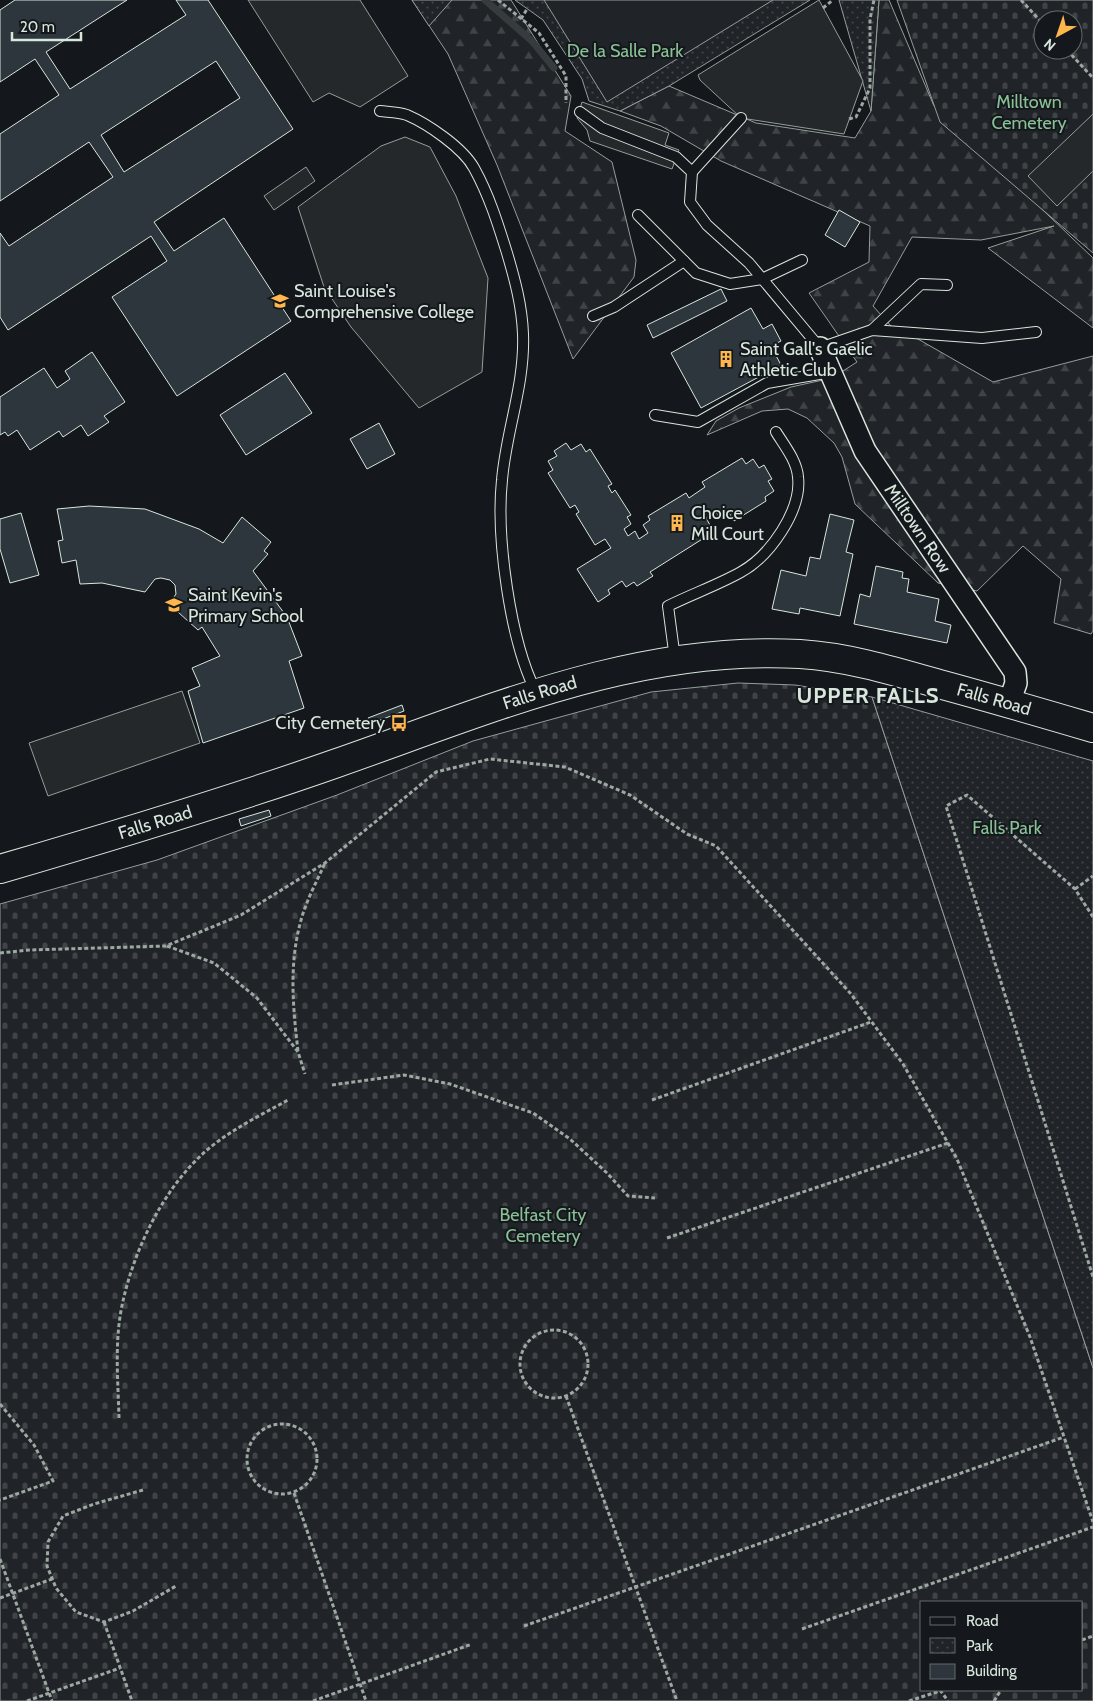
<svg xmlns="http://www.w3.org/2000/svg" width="1093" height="1701" viewBox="0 0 1093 1701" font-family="Cabin,sans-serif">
  <defs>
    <pattern id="forest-firs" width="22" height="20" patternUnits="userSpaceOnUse" patternTransform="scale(1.25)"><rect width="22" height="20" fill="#202428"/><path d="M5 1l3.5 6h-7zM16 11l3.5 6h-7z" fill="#404447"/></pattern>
    <pattern id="cemetery-stones" width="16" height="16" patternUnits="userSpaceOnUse" patternTransform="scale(1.25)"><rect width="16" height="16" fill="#202428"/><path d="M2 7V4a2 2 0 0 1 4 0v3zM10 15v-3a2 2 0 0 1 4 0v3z" fill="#404447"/></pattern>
    <pattern id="park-dots" width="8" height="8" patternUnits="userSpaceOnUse" patternTransform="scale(1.25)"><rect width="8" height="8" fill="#202428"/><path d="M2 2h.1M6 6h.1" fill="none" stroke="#404447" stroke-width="1.8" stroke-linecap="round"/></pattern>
  </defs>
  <rect width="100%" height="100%" fill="#14181c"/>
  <g fill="url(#forest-firs)" stroke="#939e99">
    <path d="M412,0H511L571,96L565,131L612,162L636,260L634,277L573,359L497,165L448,54Z"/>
    <path d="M879,0H889L934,106L1093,258V328L988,248L1054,226L981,240L912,237L873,306L899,335L904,331L993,382L1093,356V631L1091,634L1054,623L1061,579L1023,546L977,591L938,583L855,504L842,457L834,443L807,418L788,409L762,411L707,435L716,421L739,408L791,387L832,378L857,362L809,293L869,262L870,226L721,161L661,126L620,111L669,86L756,123L855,138L871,111Z"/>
  </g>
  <g fill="url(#cemetery-stones)" stroke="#939e99" fill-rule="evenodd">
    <path d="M897,0H1093V253L940,122ZM1043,20H1073V50H1043Z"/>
    <path d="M738,683L795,685L872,697L1093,1368V1701H0V904L157,860L337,795L473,741L651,692ZM922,1602H1082V1690H922Z"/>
  </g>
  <g fill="url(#park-dots)" stroke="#939e99">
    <path d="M412,0H452L429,26Z"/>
    <path d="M515,0H810L669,86L620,111L589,101L582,79L543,20Z"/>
    <path d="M839,0H879L871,111Z"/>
    <path d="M872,697L1093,761V1368Z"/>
  </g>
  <path fill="#202428" stroke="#939e99" d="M544,0H773L607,102Z"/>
  <g fill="#24282b" stroke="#939e99">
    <path d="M248,0H360L408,76L360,107L329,93L313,102Z"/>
    <path d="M819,0L863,81L844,134L741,118L700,80L698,75Z"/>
    <path d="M582,102L669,133L665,145L679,150L672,169L590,141L587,130L577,118Z"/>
    <path d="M1093,114V171L1057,206L1028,176Z"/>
    <path d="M405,137L430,147L456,196L488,278L482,372L419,408L351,327L324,287L298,207L381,146Z"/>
    <path d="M306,167L315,181L274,210L264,196Z"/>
    <path d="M182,691L200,743L48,796L29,743Z"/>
  </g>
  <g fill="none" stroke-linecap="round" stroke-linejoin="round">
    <path stroke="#363b3e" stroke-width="7" d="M485,0L532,41L554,68"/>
  </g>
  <g fill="#2c363c" stroke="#d8e6dc" fill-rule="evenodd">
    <path d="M15,0H127L46,52L70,89L186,15L176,0H208L293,129L154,222L174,251L224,218L291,321L177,396L112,297L167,261L151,236L8,330L0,317V233L9,246L113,177L89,142L0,201V134L59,95L35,59L0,82V10ZM216,61L240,98L124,172L101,135Z"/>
    <path d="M839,210L860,222L845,247L825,235Z"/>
    <path d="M721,289L727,301L653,338L647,325Z"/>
    <path d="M751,308L763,329L772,324L781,341L771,346L781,365L701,408L671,353Z"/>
    <path d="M92,352L125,402L104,416L109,422L88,436L81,425L63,437L59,431L30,450L17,430L8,436L5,432L0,435V397L44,368L57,388L70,379L65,371Z"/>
    <path d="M285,373L312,413L246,455L220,415Z"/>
    <path d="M379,423L395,454L367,469L350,439Z"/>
    <path d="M566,443L571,450L581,444L586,452L590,449L612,484L608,486L612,493L615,490L631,515L627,517L631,524L624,529L628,536L635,531L639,539L648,533L643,525L650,520L648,516L686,493L689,498L705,487L702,482L742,458L746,464L753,459L759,468L764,465L772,479L768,481L774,491L765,497L766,501L734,521L729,513L720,519L716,512L706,518L710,525L700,531L704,538L650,572L653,576L637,586L634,582L626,587L622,581L608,590L610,594L598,602L577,569L611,548L605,539L595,545L576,514L579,512L575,505L570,508L548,473L553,470L548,461L557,456L554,451Z"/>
    <path d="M89,506L145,509L199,529L223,543L242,517L271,542L264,551L268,554L253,571L287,617L302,656L289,661L304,708L203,743L188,691L200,686L192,668L220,656L202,627L198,630L169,604L176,594L175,585L170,580L161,578L155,579L145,592L102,583L80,584L76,560L62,563L58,541L63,540L57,509Z"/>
    <path d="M21,513L39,575L10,583L0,549V519Z"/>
    <path d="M830,514L854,520L846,552L853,554L840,616L800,608L799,614L772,609L781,570L806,576L810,557L820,559Z"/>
    <path d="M876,566L903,572L902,578L909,579L907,592L939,599L935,621L951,625L947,643L854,624L860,594L870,597Z"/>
    <path d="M402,705L404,711L370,724L368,718Z"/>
    <path d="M269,810L271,816L241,826L239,819Z"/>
  </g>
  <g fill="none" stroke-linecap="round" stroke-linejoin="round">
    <g stroke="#d8e6dc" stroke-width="12">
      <g id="lane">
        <path d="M380,111C388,112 399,112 407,115C428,124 463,148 474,168C489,195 498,224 507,253C515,280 522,306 523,334C525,385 506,431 502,480C496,537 510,641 536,692"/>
        <path d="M580,112L602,128L676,157L692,172L690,202L707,225L749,263L820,348L872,330L982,338L1036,332"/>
        <path d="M692,172L741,118"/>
        <path d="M638,215L696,273L730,284L762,279L802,260"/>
        <path d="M593,316L614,307L684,261"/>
        <path d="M872,330L921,284L947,285"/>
        <path d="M655,415L698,422L767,383L831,372"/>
        <path d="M675,659L668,606C692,594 718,585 741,572C770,556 802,510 798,477C797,461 784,445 776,432"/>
      </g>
    </g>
    <g stroke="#d8e6dc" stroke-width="24">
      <g id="street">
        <path id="s1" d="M820,348L865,451L1015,672L1016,683L1009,703"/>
      </g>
    </g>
    <g stroke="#d8e6dc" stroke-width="30">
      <g id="primary">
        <path id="s2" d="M0,869C113,836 226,802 337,763C489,710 636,645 800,654C848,657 894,671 939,684C991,698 1042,713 1093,728"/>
      </g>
    </g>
    <g stroke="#9da8a2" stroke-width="3" stroke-dasharray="4 2.5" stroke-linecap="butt">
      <path d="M498,0L539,33L566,76V103"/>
      <path d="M1021,0L1043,24"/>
      <path d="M823,8L833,0"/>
      <path d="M521,19L527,9"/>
      <path d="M1067,50L1093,78"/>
      <path d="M849,119L856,117L870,88V19L874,0"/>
      <path d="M1075,889L1093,876"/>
      <path d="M1093,917L1075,889L967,795L946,806L1093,1277"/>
      <path d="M167,946L214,963L257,998L298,1052L305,1074"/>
      <path d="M0,953L29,950L166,946L241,915L325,863L436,772L490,759L565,767L630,795L687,834L716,846L851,994L903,1064L957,1159L1030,1337L1093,1522"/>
      <path d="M298,1051C293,1008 289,966 300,924C305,903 316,883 325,863"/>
      <path d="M332,1085L404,1075L450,1084L533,1113L570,1139L607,1173L628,1196L655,1198"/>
      <path d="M652,1100L871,1022"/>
      <path d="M667,1238L948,1143"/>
      <circle cx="554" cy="1364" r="34"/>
      <path d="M566,1396L677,1701"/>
      <path d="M0,1404L34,1445L53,1481L0,1500"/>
      <path d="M119,1418C118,1380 114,1339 123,1301C135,1247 165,1186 207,1150C232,1129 261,1115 288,1100"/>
      <circle cx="282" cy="1459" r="35"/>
      <path d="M143,1490L94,1504L63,1516L48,1542L47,1566L56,1588L76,1612L104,1622L133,1611L176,1586"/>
      <path d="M294,1493L366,1701"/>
      <path d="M0,1559L52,1701"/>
      <path d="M0,1598L52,1579"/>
      <path d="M104,1622L132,1701"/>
      <path d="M524,1626L1064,1437"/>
      <path d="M802,1629L1093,1527"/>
      <path d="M1082,1640L1093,1636"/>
      <path d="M940,1690L948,1701"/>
      <path d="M27,1701L120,1668"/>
      <path d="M313,1701L472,1644"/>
      <path d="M909,1701L940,1691"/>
      <path d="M994,1701L1001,1690"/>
    </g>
    <use href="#lane" stroke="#14181c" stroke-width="10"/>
    <use href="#street" stroke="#14181c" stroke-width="21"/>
    <use href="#primary" stroke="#14181c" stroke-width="28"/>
  </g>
  <defs>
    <g id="school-bare" transform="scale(1.35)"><path d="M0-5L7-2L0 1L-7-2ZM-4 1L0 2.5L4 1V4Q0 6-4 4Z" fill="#ffb74d" stroke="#14181c" stroke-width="2.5" paint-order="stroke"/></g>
    <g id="building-bare" transform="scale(1.35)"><path d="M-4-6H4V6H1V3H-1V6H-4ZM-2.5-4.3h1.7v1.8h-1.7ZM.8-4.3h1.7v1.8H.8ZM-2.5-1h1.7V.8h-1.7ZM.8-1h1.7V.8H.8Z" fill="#ffb74d" stroke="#14181c" stroke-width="2.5" paint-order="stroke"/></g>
    <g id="bus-bare" transform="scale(1.35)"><path d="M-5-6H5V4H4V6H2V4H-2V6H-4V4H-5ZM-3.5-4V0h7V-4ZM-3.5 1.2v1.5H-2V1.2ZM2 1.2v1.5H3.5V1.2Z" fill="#ffb74d" stroke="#14181c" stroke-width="2.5" paint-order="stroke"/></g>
  </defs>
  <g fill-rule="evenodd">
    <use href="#school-bare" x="280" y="301"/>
    <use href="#building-bare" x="726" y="359"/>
    <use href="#building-bare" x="677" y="523"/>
    <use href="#school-bare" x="174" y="605"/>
    <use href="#bus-bare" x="399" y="723"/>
  </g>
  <g text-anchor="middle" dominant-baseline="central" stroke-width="4" stroke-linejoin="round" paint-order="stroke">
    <g font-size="18" fill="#8ac095" stroke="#14181c">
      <text x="625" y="51">De la Salle Park</text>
      <text x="1029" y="102">Milltown<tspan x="1029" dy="21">Cemetery</tspan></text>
      <text x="1007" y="828">Falls Park</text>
      <text x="543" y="1215">Belfast City<tspan x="543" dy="21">Cemetery</tspan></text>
    </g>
    <g font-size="18" fill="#d8e6dc" stroke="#14181c" text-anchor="start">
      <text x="294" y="291">Saint Louise's<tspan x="294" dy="21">Comprehensive College</tspan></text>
      <text x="740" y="349">Saint Gall's Gaelic<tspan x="740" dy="21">Athletic Club</tspan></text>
      <text x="691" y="513">Choice<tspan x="691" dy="21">Mill Court</tspan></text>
      <text x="188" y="595">Saint Kevin's<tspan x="188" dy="21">Primary School</tspan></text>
      <text x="385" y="723" text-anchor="end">City Cemetery</text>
    </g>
    <g font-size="18" fill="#d8e6dc" stroke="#14181c">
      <text stroke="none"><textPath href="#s1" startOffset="206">Milltown Row</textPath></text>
      <text stroke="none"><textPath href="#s2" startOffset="568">Falls Road</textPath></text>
      <text stroke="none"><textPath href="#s2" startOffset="1032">Falls Road</textPath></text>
      <text stroke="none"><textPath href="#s2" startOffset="162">Falls Road</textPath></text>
    </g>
    <g font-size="22" font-weight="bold" letter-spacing="1" fill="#d8e6dc" stroke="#14181c">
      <text x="868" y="695">UPPER FALLS</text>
    </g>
  </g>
  <rect x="920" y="1601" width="162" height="90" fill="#14181c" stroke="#626a69"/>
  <rect x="930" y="1617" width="25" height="8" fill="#14181c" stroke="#626a69"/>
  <text x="966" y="1626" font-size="15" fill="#d8e6dc">Road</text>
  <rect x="930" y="1638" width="25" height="15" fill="url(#park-dots)" stroke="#626a69"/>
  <text x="966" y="1651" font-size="15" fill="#d8e6dc">Park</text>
  <rect x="930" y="1664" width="25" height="15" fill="#2c363c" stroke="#626a69"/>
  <text x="966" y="1676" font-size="15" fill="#d8e6dc">Building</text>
  <g transform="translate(1058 35) rotate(220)"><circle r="24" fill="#14181c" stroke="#626a69"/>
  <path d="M0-4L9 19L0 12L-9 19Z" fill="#ffb74d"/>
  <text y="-8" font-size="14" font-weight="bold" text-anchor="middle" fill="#d8e6dc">N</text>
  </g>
  <path d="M12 32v8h69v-8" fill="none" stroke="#d8e6dc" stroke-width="2.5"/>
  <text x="20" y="32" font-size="15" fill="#d8e6dc" stroke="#14181c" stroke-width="4" paint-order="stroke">20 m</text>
</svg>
